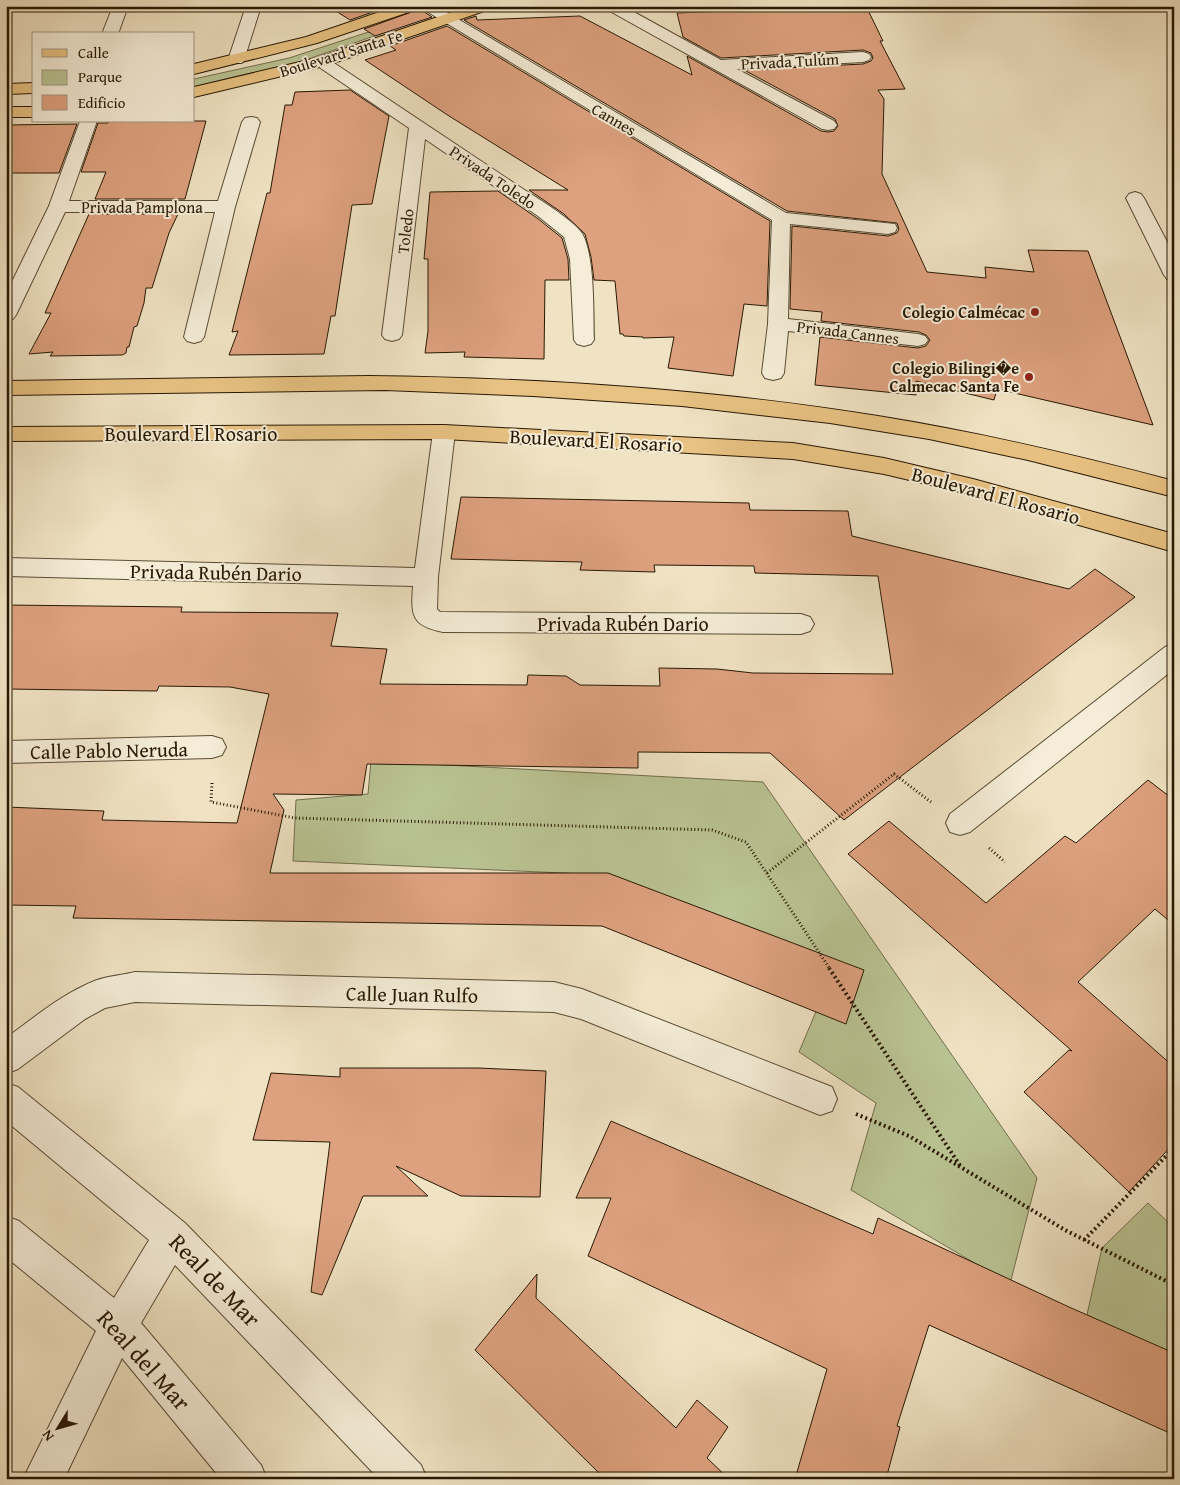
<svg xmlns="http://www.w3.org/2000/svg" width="1180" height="1485" viewBox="0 0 1180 1485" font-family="'Gentium Book Plus',serif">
  <rect width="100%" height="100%" fill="#f0e3c3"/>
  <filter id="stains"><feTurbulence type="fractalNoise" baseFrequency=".004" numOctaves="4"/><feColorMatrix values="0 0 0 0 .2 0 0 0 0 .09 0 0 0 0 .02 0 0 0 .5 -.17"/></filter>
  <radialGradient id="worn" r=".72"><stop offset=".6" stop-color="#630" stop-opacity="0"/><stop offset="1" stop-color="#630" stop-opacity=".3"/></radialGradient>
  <g fill="#bac494" stroke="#716e4c">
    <path d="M390,25L397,28L294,64L194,87V79L289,58Z"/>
    <path d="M371,761L763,782L1037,1178L1010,1284L851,1190L876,1103L799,1052L828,983L608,875L293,861L296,800L368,794Z"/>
    <path d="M1148,1203L1174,1228V1356L1086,1319L1102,1248Z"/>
  </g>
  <g fill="#dda17f" stroke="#281803">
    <path d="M328,6H390L350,20Z"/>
    <path d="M866,6L883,41H880L905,89L878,90L884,99L882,174L927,272L986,278L985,267L1034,272L1028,250L1088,251L1153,425L997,389L994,400L916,381V395L815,385L820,337L918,348L926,346L930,340L926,335L919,332L821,321L822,312L790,309L792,226L888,236L897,233L899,229L897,223L787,211L464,20L476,16L477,20L580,16L692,75L687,56L821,131L828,132L834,131L838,126L835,119L744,70L863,64L871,61L873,58L871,53L863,50L721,58L683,37L677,13Z"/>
    <path d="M420,9L432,17L375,36L364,29Z"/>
    <path d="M447,26L770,221L767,306L744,304L733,376L668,368L674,337L643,338V337L624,336L623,334H620L615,281L594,280L591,257L585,234L564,214L529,190H568L449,116L365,60L396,50L390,46Z"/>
    <path d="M350,90L389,116L372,204L352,205L335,316H331L324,354L229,355L238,331L232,332L267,193H270L285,105H292L295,92Z"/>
    <path d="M109,121H206L185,199H95L106,172H81L98,123H108Z"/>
    <path d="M77,124L59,173H6V125Z"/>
    <path d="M498,191L537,218L562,238L568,259L569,280H545L544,359L464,357L465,352L425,353L428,331V259H424L430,192Z"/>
    <path d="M89,214H178L169,233L152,288H146L144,303L137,326L134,327L129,347H127L126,353L122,355L50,356L53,352L29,354L51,313H45Z"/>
    <path d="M461,497L749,503L750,510L848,511L852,536L1069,589L1095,569L1135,597L844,820L770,753L638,752V768L367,764L362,795L273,794L284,810L270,873H608L864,970L846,1024L602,926L73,918L76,906L6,905V807L104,811L102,820L237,823L269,694L230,687L159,686L157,691L6,689V605L182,607L181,612L338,613L331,646L387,649L380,684L527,685L528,675L566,676L580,685L660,686L659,668L717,669L753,673L893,674L878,576L755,573L754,566L654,565L655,572L580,570L582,562L451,559Z"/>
    <path d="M1148,780L1174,800V925L1155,909L1078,982L1174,1067V1143L1129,1192L1024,1092L1069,1050L1072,1051L848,854L889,821L986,903L1065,836L1076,843Z"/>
    <path d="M340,1068H478L546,1071L540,1197L461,1196L396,1166L428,1196H363L322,1295L311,1292L330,1142L253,1140L271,1073L340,1077Z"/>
    <path d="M611,1121L873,1234L878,1218L1069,1307L1174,1353V1435L929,1325L897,1426L900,1427L886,1479H795L827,1369L588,1256L611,1198H576Z"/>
    <path d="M537,1274L536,1298L676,1428L697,1400L728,1427L707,1458L729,1479H605L475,1350Z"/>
  </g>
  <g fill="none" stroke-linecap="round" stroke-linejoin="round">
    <g stroke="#5a4b33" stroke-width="2">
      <g id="minor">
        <path d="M113,6H128L118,34H102Z"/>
        <path d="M246,6H261L244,60L242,63H230L228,60Z"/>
        <path d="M418,6H436L786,213L895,224L897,228L895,232L888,234L790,224L788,319L918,334L925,336L928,340L925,344L918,346L788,331L784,373L781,378L773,380L765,378L762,373L768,324L772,220Z"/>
        <path d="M604,6H623L721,60L863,52L869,54L871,57L869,60L863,62L737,69L834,121L837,125L834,129L828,130L822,129L606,9Z"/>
        <path d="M322,57L328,59C391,101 454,143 517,185C532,195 576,221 583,235C595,260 593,311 594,340L591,344L584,346L577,344L574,340L570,259L564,237L538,216L425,139L402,335L399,339L392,341L385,339L382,335L409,128L316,65L314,62L316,59Z"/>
        <path d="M251,117L257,118L260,122L235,207L204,337L201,341L194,343L187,341L184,337L215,212H65L16,315L13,319L6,321V294L49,206L80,121H97L69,201H218L242,122L245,118Z"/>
        <path d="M1135,192L1141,194L1144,198L1174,255V281L1167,279L1164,275L1126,198L1129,194Z"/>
        <path d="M444,425L452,427L455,432L438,577L437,609L440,612L801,614L810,617L814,624L810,631L801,634L443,632C411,626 411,615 413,586L6,576V558L415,568L433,432L436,427Z"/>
        <path d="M1174,644V669L970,832L960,835L950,832L946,823L950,814L1165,647Z"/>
        <path d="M212,736L222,739L226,747L222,755L212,758L6,763V741Z"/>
        <path d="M135,972L554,982L582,989L832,1087L837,1099L832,1111L820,1115L581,1019L554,1012L135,1002L105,1008L85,1019L18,1069L6,1074V1038C35,1017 63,993 97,980C109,976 123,975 135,972Z"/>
        <path d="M6,1083L18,1087L185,1223L421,1465L427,1479H379L175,1265L141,1323L261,1465L267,1479H221L122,1358L64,1479H23L96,1331L6,1257V1216L19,1221L114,1298L149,1240L6,1121Z"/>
      </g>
    </g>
    <g stroke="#281803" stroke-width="2">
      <g id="major">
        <path d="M397,6H420L418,9L317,43L194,74V64L306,37Z"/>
        <path d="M470,6H492L490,9L328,65L194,97V87L317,58Z"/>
        <path d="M34,83V93L6,94V84Z"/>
        <rect x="6" y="107" width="28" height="10"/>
        <path d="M369,376C539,378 710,389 878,416C978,432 1076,455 1174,481V497L1028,460L929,439L830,423L682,406L533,396L385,390L6,395V381Z"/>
        <path d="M444,425L793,443L884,458L973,479L1174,534V552L973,495L884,474L793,459L444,439L6,441V427Z"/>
      </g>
    </g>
    <g stroke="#281803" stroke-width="3" stroke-dasharray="1 2.5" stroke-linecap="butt">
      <path d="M212,783L211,802L295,818L712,830L746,842L830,969"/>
      <path d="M989,848L1005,862"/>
      <path d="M767,873L894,774L931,802"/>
    </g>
    <g stroke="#281803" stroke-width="4" stroke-dasharray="2 3" stroke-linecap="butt">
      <path d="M829,968L961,1167"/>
      <path d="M856,1114L909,1136L1065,1230L1174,1285"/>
      <path d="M1084,1240L1174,1148"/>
    </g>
    <use href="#minor" fill="#f5edd8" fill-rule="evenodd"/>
    <use href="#major" fill="#e8c282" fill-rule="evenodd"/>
  </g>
  <g fill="#8f2418" stroke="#f5edd8" stroke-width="2">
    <circle cx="1035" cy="312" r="5"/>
    <circle cx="1029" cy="377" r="5"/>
  </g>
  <g text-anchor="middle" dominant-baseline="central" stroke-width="4" stroke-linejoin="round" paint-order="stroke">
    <g font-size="16" fill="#281803" stroke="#f5edd8">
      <text transform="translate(341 53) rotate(-17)">Boulevard Santa Fe</text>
      <text transform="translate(790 61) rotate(-3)">Privada Tulúm</text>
      <text transform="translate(614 119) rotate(30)">Cannes</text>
      <text transform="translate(493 177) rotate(34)">Privada Toledo</text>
      <text x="142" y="207">Privada Pamplona</text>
      <text transform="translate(405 231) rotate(-83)">Toledo</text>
      <text transform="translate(848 332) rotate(7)">Privada Cannes</text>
    </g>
    <g font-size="16" font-weight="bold" fill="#281803" stroke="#f5edd8" text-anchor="end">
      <text x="1025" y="312">Colegio Calmécac</text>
      <text x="1019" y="368">Colegio Bilingi�e<tspan x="1019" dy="18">Calmecac Santa Fe</tspan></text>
    </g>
    <g font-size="20" fill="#281803" stroke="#f5edd8">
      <text x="191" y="433">Boulevard El Rosario</text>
      <text transform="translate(596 440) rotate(3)">Boulevard El Rosario</text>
      <text transform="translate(996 495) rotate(15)">Boulevard El Rosario</text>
      <text transform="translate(216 572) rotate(1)">Privada Rubén Dario</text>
      <text x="623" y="623">Privada Rubén Dario</text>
      <text transform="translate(109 750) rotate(-1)">Calle Pablo Neruda</text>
      <text transform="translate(412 994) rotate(1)">Calle Juan Rulfo</text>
    </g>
    <g font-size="24" fill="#281803" stroke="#f5edd8">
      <text transform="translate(215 1280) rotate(46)">Real de Mar</text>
      <text transform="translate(144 1360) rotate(48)">Real del Mar</text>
    </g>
  </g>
  <rect width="1180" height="1485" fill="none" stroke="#f0e3c3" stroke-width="25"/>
  <rect x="8" y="8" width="1165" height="1470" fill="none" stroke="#281803" stroke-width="2.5"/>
  <rect x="12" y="12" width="1155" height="1460" fill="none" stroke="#281803"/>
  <rect x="32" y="32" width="162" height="90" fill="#f5edd8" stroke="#a39883"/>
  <rect x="42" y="49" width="25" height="8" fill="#e8c282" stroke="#a39883"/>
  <text x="78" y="58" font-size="15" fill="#281803">Calle</text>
  <rect x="42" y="70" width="25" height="15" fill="#bac494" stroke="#a39883"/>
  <text x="78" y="82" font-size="15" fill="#281803">Parque</text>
  <rect x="42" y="95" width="25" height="15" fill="#dda17f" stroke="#a39883"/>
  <text x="78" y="108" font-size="15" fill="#281803">Edificio</text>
  <g transform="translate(58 1428) rotate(233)" stroke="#f5edd8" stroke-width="4" paint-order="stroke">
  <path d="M0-4L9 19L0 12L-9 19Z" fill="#281803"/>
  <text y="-8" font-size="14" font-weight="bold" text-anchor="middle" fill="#281803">N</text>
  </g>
  <rect width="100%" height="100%" filter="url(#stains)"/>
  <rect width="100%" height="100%" fill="url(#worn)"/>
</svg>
